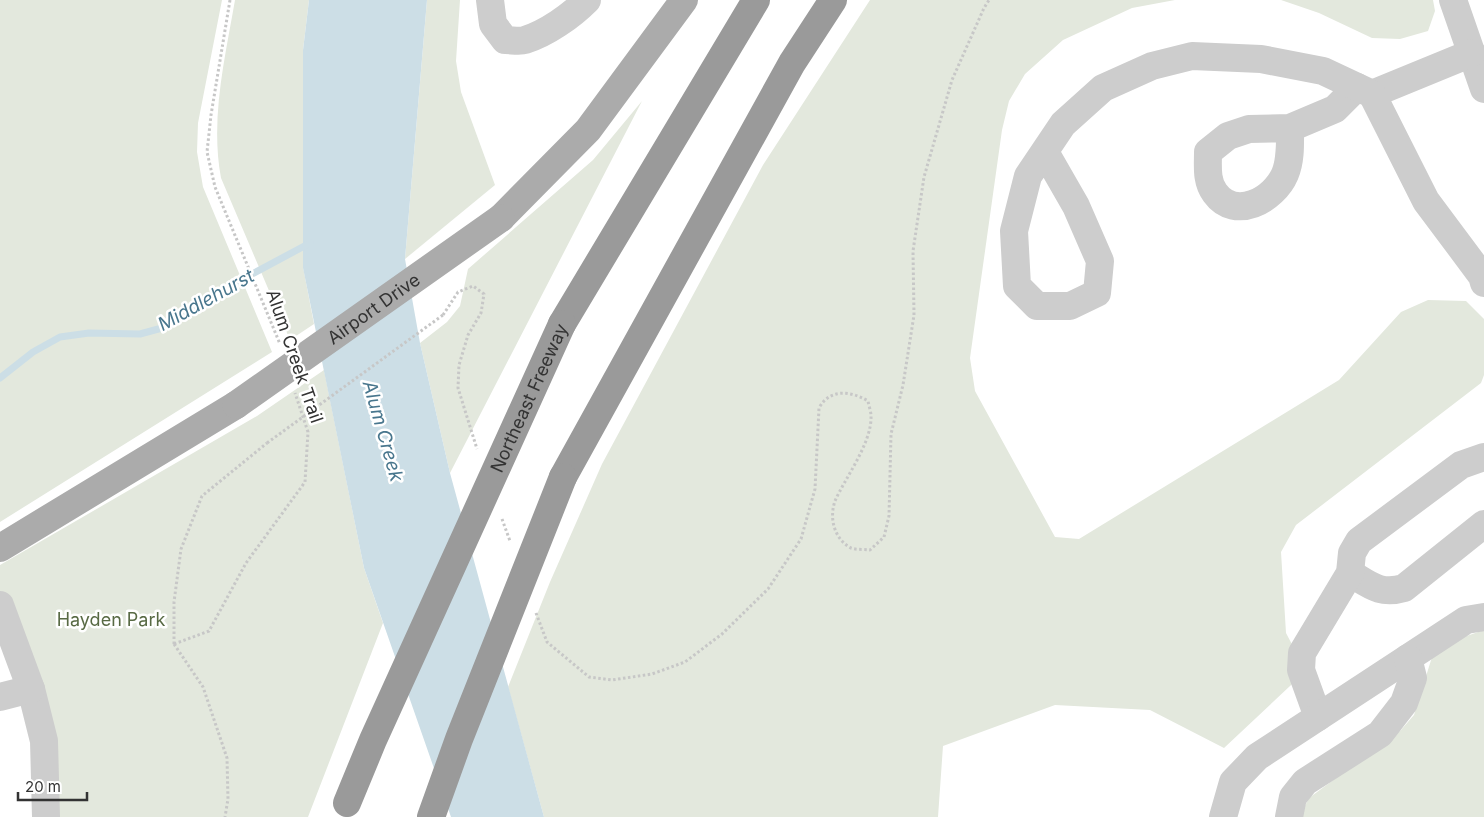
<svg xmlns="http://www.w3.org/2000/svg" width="1484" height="817" viewBox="0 0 1484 817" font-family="Inter,sans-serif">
  <rect width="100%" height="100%" fill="#fff"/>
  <g fill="#e3e8dd">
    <path d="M0,0H222L198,123L197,152L203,187L272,352L0,522Z"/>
    <path d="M235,0H309L303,50V267L314,324L290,340L221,178C210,119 225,58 235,0Z"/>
    <path d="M427,0H460L456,61L461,92L495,185L405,259Z"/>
    <path d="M870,0H1175L1132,8L1063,40L1025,74L1009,101L1002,130L970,358L975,391L1055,537L1079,539L1339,380L1401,312L1428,300L1466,301L1484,319V375L1481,383L1296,525L1281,552L1286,633L1306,671L1224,748L1150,710L1055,705L943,746L938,817H544L508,687L550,582L602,464L763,165Z"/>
    <path d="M1281,0H1433L1435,11L1428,31L1400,39L1372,38L1319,13Z"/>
    <path d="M642,101L450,473L420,343L447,322L460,306L468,269L593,160Z"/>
    <path d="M324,370L364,568L383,623L308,817H35L34,733L0,622V565L257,416Z"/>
    <path d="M1484,630V817H1299L1309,798L1401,730L1414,715L1432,657L1455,640Z"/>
  </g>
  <path fill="#ccdee6" d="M309,0H427L405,259L420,343L450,473L544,817H451L364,568L303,268V50Z"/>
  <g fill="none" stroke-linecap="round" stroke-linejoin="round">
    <path stroke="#ccdee6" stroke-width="7" d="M0,378L33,352L60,337L89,333L140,334L162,328L212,301L228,287L310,243"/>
    <g stroke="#c7c7c7" stroke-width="3" stroke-dasharray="2.5 2.5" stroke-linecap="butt">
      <path d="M230,0L211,115L207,152L215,187L280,344"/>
      <path d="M443,315L458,292L473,286L484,294L481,313L468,335L459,365L458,388L477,449"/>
      <path d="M502,519L510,541"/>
      <path d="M536,613L547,642L589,677L612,680L652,674L685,662L722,634L768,589L801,539L815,489L819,408C830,388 851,391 868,401C869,406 871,412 871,416C872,443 845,478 835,501C829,518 834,539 851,548C856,550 864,549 870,550L884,537L889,516L891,434L903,385L914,315L913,251L924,177L952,80L984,8L989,0"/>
      <path d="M174,644L209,631L246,563L305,482L308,432L295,393"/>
      <path d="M174,644V602L181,549L202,496L267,443"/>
      <path d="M174,644L203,687L227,758L228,799L225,817"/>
    </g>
    <g stroke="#cdcdcd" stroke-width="28">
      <path d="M490,0L493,24L505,40C512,40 519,42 525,40C547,33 571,16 587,0"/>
      <path d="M1453,0L1484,89"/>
      <path d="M1372,94L1472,53"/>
      <path d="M1290,128C1290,143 1291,160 1285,174C1274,200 1235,221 1215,193C1206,181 1208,166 1208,152L1228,136L1249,129L1290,128L1335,109L1357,87"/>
      <path d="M1045,152L1076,206L1100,261L1097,293L1070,306H1037L1017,286L1014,231L1028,176L1063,124L1103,88L1152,66L1192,56L1261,59L1323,71L1372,94L1426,201L1482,276L1484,283"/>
      <path d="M1350,573C1370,585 1380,595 1404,588L1484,524"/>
      <path d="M0,605L31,689L44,741L46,817"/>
      <path d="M0,697L31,689"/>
      <path d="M1318,717L1301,670L1302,653L1350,573L1352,553L1359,541L1461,465L1484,457"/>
      <path d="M1223,817L1233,782L1257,757L1466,620L1484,617"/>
      <path d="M1289,817L1293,797L1305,782L1380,734L1404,703L1413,678L1408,658"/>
    </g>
    <g stroke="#ababab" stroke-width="28">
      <path d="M501,218L588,130L684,0"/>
      <path d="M0,548L236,405"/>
    </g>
    <g stroke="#9a9a9a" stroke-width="28">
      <path d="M562,324L756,0"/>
      <path d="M563,477L792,63L833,0"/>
    </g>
    <path stroke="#c7c7c7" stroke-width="3" stroke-dasharray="2.5 2.5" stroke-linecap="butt" d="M267,443L443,315"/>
    <path stroke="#ababab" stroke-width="28" id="s1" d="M236,405L501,218"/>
    <g stroke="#9a9a9a" stroke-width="28">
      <path id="s2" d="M347,803L373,740L562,324"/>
      <path d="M431,817L459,739L563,477"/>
    </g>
  </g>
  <g text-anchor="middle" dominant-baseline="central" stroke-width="5" stroke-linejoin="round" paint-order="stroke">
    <g font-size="18" fill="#333" stroke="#fff">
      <text stroke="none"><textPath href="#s1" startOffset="168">Airport Drive</textPath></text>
      <text transform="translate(295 356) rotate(71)">Alum Creek Trail</text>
      <text stroke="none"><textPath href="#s2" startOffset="444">Northeast Freeway</textPath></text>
    </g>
    <g font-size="18" fill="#586a44" stroke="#fff">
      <text x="111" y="619">Hayden Park</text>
    </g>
    <g font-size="19" font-style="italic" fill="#48768d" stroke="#fff">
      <text transform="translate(206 300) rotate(-29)">Middlehurst</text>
      <text transform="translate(383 431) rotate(74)">Alum Creek</text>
    </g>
  </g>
  <path d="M18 792v8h69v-8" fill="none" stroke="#333333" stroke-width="2.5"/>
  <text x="25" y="792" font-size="15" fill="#333333" stroke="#ffffff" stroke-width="4" paint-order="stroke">20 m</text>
</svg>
